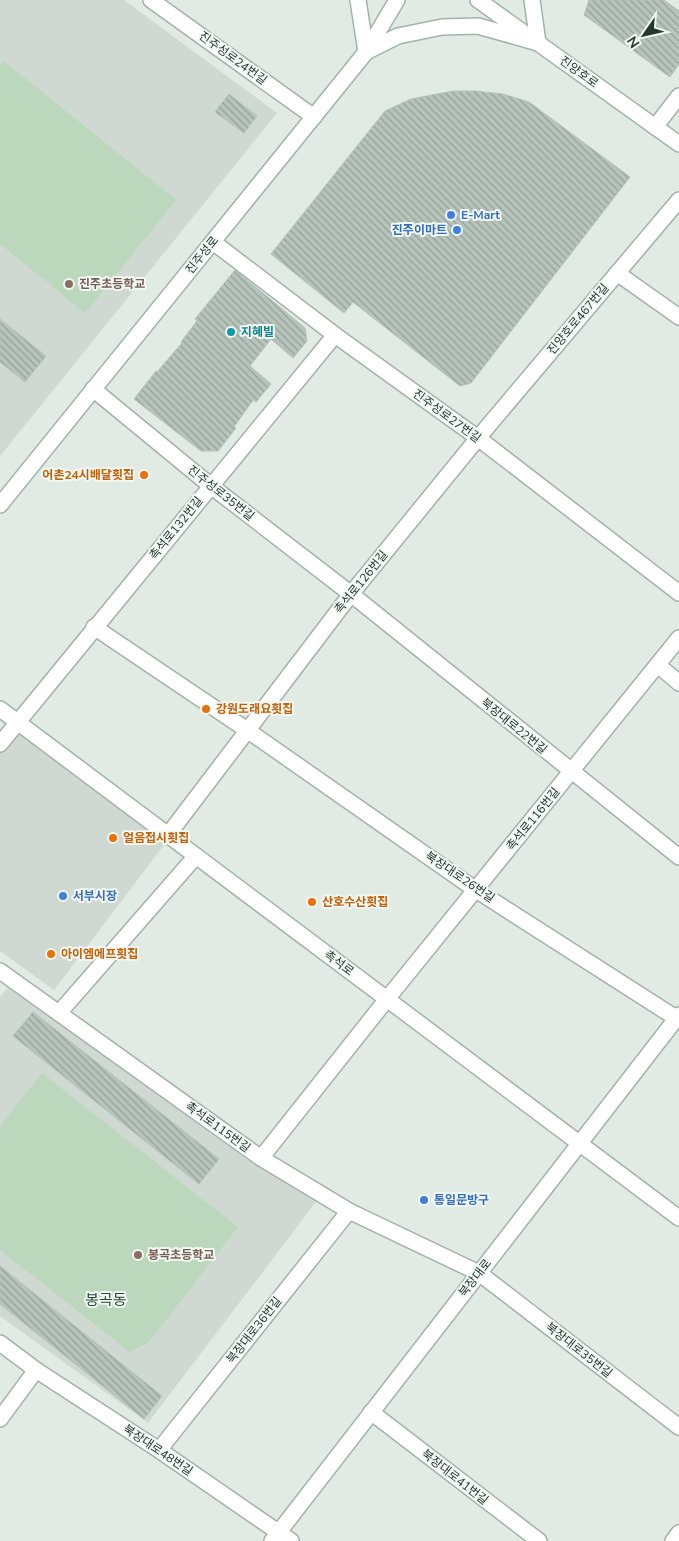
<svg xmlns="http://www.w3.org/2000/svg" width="679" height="1541" viewBox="0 0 679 1541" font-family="'Nunito Sans','Noto Sans KR',sans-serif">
  <defs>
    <pattern id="building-back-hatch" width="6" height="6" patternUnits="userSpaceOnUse" patternTransform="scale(1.25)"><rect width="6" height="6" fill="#b6c4bc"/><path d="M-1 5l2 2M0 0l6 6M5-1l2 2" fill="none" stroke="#94a099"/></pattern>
  </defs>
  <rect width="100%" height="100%" fill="#e1eae3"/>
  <g fill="#cfd9d2">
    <path d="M0,0H124L277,113L0,456Z"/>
    <path d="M15,728L167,841L54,990L0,951V730Z"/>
    <path d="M10,985L247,1159L322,1194L148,1423L0,1316V997Z"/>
  </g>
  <g fill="#bcd8bc">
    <path d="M4,61L176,200L85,313L0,244V66Z"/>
    <path d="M42,1073L238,1227L149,1342L130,1352L0,1250V1126Z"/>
  </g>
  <g fill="url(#building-back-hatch)" stroke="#b4c2b9">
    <path d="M589,0H664L679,11V64L670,77L584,15Z"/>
    <path d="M453,91H475L503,94L529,102L630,177L471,383L460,386L353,302L344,313L271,254L385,111L411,99Z"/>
    <path d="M229,94L257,116L244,133L215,112Z"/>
    <path d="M235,270L305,328L307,341L293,358L271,339L250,366L271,384L256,402L253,400L234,427L236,428L218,451H201L134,399L156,371L157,372L182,343L181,342L197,321L195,319Z"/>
    <path d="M0,319L46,356L25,382L0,362Z"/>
    <path d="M33,1012L219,1159L199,1184L13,1036Z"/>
    <path d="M0,1266L162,1396L144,1419L0,1304Z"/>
  </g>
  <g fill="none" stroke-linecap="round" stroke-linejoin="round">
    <g stroke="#a4b1a9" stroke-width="18">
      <g id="street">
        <path d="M151,0L314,117"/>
        <path d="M655,127L679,96"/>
        <path d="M213,242L335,335L478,438L679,593"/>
        <path d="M617,273L679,317"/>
        <path d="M93,389L211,486L351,594L679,857"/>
        <path d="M94,627L247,730L476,890L679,1020"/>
        <path d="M658,665L679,683"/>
        <path d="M0,744L335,335"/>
        <path d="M168,835L351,594L478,438L679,200"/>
        <path d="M0,971L261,1158L349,1211L479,1273L679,1427"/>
        <path d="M59,1013L196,856"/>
        <path d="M261,1158L387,999L679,638"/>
        <path d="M0,1343L36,1370L159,1450L291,1541"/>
        <path d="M371,1412L539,1541"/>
        <path d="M0,1419L36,1370"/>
        <path d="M159,1450L349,1211"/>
        <path d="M673,1541L679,1533"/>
      </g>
    </g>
    <g stroke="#a1b4a9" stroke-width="18">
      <g id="secondary">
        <path d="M358,0L366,52L398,36L442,27L478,26L538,43L532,0"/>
        <path d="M478,0L679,144"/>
        <path d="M0,505L366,52L397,0"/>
        <path d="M0,709L679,1218"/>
        <path d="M272,1541L679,1015"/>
      </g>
    </g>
    <use href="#street" stroke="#fff" stroke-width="15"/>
    <use href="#secondary" stroke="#fff" stroke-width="15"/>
  </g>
  <g fill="#3f7fe0" stroke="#f1f7f2" stroke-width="2">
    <circle cx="451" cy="215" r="5"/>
    <circle cx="457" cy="230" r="5"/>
    <circle cx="63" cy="896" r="5"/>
    <circle cx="424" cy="1200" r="5"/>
  </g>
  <g fill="#8d6e63" stroke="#f1f7f2" stroke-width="2">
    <circle cx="69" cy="284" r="5"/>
    <circle cx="138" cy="1255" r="5"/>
  </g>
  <circle fill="#0f9aa8" stroke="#f1f7f2" stroke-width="2" cx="231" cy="332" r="5"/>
  <g fill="#e8710a" stroke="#f1f7f2" stroke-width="2">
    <circle cx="144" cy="475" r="5"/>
    <circle cx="206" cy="709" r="5"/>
    <circle cx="113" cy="838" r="5"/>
    <circle cx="312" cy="902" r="5"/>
    <circle cx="51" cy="954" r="5"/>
  </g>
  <g text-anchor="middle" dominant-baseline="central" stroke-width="4" stroke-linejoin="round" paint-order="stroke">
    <g font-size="12" fill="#23382d" stroke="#f1f7f2">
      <text transform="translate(233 58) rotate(36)">진주성로24번길</text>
      <text transform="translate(579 72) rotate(36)">진양호로</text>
      <text transform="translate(202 255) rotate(-51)">진주성로</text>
      <text transform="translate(578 319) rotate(-50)">진양호로467번길</text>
      <text transform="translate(447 416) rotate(36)">진주성로27번길</text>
      <text transform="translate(221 493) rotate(38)">진주성로35번길</text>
      <text transform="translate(176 528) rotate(-51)">촉석로132번길</text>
      <text transform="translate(361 582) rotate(-51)">촉석로126번길</text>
      <text transform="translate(514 726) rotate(39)">북장대로22번길</text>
      <text transform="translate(533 819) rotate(-51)">촉석로116번길</text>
      <text transform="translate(460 877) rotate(34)">북장대로26번길</text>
      <text transform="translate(339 963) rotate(37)">촉석로</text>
      <text transform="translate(218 1127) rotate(36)">촉석로115번길</text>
      <text transform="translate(475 1278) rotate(-52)">북장대로</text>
      <text transform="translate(254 1330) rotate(-52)">북장대로36번길</text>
      <text transform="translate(579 1350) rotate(38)">북장대로35번길</text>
      <text transform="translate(158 1450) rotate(34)">북장대로48번길</text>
      <text transform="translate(455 1477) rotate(38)">북장대로41번길</text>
    </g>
    <g font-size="12" font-weight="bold" fill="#366cbe" stroke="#f1f7f2" text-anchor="start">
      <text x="461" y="215">E-Mart</text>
      <text x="447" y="230" text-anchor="end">진주이마트</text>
      <text x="73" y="896">서부시장</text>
      <text x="434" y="1200">통일문방구</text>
    </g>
    <g font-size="12" font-weight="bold" fill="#785e54" stroke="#f1f7f2" text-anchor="start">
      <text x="79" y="284">진주초등학교</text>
      <text x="148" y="1255">봉곡초등학교</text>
    </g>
    <g font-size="12" font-weight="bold" fill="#0d838f" stroke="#f1f7f2" text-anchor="start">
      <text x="241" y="332">지혜빌</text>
    </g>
    <g font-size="12" font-weight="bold" fill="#c56008" stroke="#f1f7f2" text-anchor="start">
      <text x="134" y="475" text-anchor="end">어촌24시배달횟집</text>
      <text x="216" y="709">강원도래요횟집</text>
      <text x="123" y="838">얼음접시횟집</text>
      <text x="322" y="902">산호수산횟집</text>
      <text x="61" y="954">아이엠에프횟집</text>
    </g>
    <g font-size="15" fill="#224835" stroke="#f1f7f2">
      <text x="106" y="1300">봉곡동</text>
    </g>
  </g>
  <g transform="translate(644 35) rotate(236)" stroke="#f1f7f2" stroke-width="4" paint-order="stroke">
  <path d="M0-4L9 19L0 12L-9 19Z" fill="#23382d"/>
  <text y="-8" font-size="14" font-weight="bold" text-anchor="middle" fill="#23382d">N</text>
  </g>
</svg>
